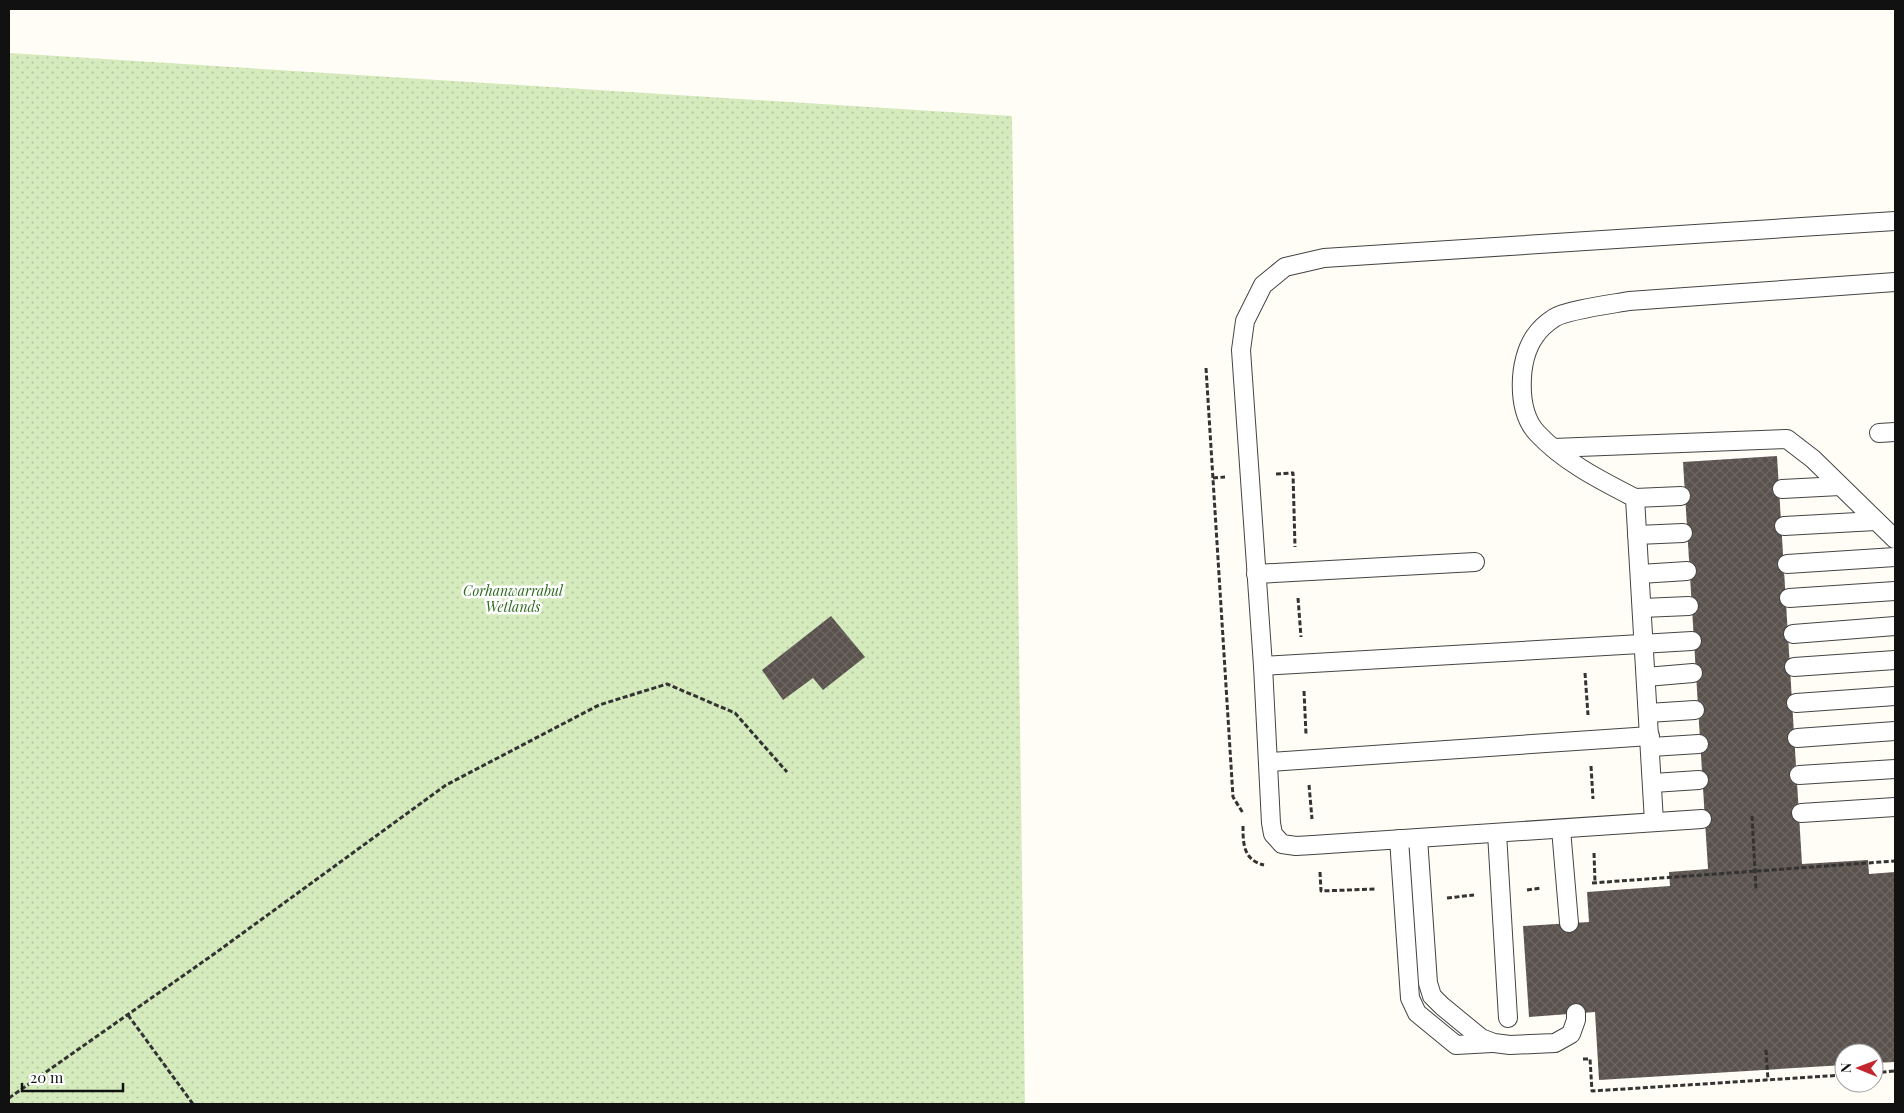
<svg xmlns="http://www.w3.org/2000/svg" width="1904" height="1113" viewBox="0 0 1904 1113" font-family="'Playfair Display',serif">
  <defs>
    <pattern id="grass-dots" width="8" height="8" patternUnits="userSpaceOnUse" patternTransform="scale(1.25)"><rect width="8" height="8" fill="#d5ebbd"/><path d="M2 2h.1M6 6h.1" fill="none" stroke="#b6c8a1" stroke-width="1.8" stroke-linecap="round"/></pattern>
    <pattern id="building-cross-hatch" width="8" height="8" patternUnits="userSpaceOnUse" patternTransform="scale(1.25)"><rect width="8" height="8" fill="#5a524d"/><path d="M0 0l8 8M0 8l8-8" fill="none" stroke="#6d6662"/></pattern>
  </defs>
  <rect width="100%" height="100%" fill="#fffdf5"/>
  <path fill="url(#grass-dots)" d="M9,53L1012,116L1025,1104H9Z"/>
  <g fill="url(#building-cross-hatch)">
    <path d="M1777,456L1802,864L1868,860L1869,874L1895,872V1062L1874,1063V1053H1844V1065L1599,1080L1595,1012L1529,1017L1523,926L1589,922L1587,892L1670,886L1669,872L1708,869L1683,462Z"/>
    <path d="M831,616L865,657L823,690L813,678L783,700L762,670Z"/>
  </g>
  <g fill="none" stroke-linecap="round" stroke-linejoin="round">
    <g stroke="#444" stroke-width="20">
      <g id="lane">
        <path d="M1879,433L1895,432"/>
        <path d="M1553,448L1787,439L1813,459L1895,539"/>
        <path d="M1782,489L1840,486"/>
        <path d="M1635,498L1681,496"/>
        <path d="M1784,526L1876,521"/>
        <path d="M1637,535L1683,533"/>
        <path d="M1787,564L1895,557"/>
        <path d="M1256,574L1475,562"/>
        <path d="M1640,574L1687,571"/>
        <path d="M1789,598L1895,591"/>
        <path d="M1642,608L1689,606"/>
        <path d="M1793,634L1895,626"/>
        <path d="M1263,666L1692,641"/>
        <path d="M1794,667L1895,660"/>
        <path d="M1646,677L1693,673"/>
        <path d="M1796,703L1895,696"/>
        <path d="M1648,713L1695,710"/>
        <path d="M1797,738L1895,731"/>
        <path d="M1651,747L1699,744"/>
        <path d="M1269,762L1650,736"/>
        <path d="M1799,775L1895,769"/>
        <path d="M1653,783L1699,780"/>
        <path d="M1801,813L1895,807"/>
        <path d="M1702,819L1313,845L1296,846L1282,844L1273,834L1271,823L1263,666L1241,350L1245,321L1263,285L1285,267L1324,258L1895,221"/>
        <path d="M1654,822L1635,498C1600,480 1564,462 1537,433C1516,410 1518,360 1535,336C1539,330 1548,322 1554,318C1566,310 1613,304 1629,301L1895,282"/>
        <path d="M1561,829L1569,923"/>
        <path d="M1497,833L1508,1018"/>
        <path d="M1418,838L1428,983L1432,996L1442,1006L1481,1038L1494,1043L1510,1045L1555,1043L1571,1034L1576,1020V1013"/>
        <path d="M1399,839L1410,998L1417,1013L1456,1045L1492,1043"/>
      </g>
    </g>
    <g stroke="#333" stroke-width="3" stroke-dasharray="5 2.5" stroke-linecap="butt">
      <path d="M1206,368L1233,797L1243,813"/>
      <path d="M1276,474L1293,473L1295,547"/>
      <path d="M1213,478L1225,477"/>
      <path d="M1298,598L1301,637"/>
      <path d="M1585,673L1588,715"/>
      <path d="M1304,691L1306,734"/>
      <path d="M1591,766L1593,799"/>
      <path d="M1309,785L1312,819"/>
      <path d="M1752,816L1756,889"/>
      <path d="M1243,826C1243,843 1243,860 1264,865"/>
      <path d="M1594,853L1595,882"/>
      <path d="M1320,872L1321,891L1376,889"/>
      <path d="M1592,883L1895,861"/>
      <path d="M1527,890L1541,888"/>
      <path d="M1447,898L1474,895"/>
      <path d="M128,1015L193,1104"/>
      <path d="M1766,1050L1768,1080"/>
      <path d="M1583,1059H1590L1592,1091L1844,1075"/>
      <path d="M1874,1073L1895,1071"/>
      <path d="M9,1098L214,954L446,785L599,705L667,684L735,713L787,772"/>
    </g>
    <use href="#lane" stroke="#fff" stroke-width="18"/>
  </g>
  <g text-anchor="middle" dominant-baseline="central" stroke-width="5" stroke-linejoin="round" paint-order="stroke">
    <g font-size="14" font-style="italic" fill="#2f6b1f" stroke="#fff">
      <text x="513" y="590">Corhanwarrabul<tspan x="513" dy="16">Wetlands</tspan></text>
    </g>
  </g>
  <rect width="1904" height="1113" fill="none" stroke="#111111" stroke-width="20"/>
  <g transform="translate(1859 1068) rotate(271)"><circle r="24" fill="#ffffff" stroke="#a0a0a0"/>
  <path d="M0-4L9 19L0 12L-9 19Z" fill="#c4262e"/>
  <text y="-8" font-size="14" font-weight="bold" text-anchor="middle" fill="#111111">N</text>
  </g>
  <path d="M22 1083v8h101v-8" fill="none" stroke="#111111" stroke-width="2.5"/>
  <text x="30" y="1083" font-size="15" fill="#111111" stroke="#ffffff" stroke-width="4" paint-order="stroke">20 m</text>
</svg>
